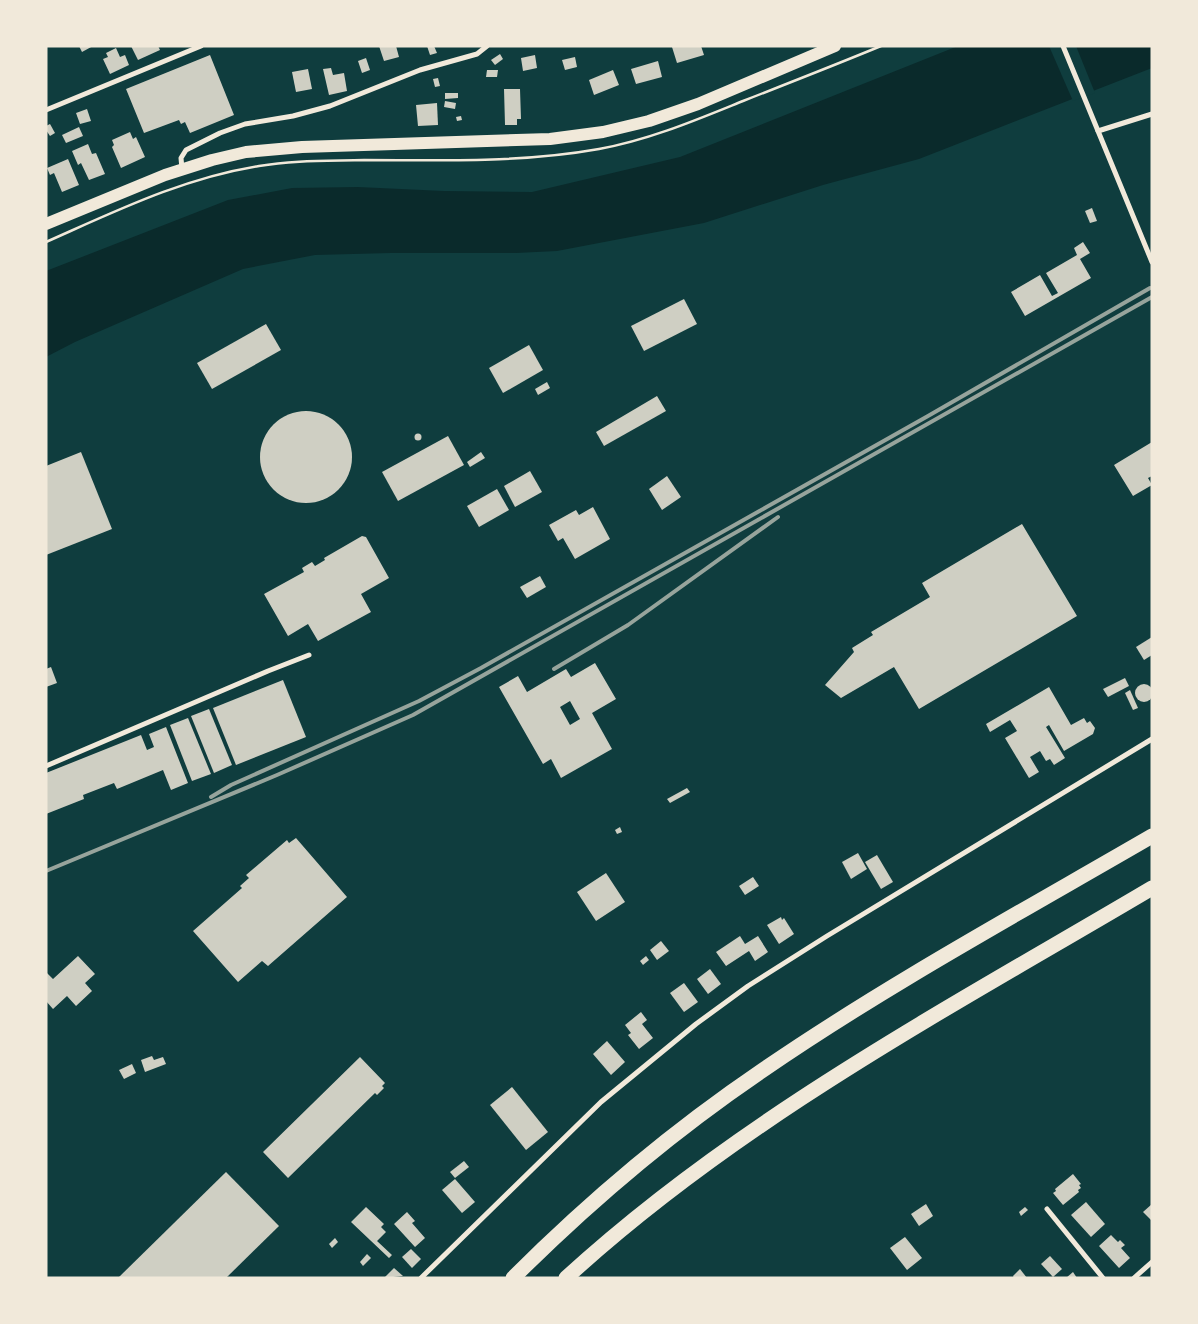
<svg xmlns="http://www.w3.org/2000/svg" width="1198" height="1324" viewBox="0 0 1198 1324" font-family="'Source Serif 4',serif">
  <rect width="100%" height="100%" fill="#0f3d3e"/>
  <path fill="#0a2a2b" d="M958,46H1152V68L919,159L823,185L704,223L557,251L516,253H391L315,255L243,269L75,342L46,357V271L228,200L292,188L358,187L444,191L532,192L680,157Z"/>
  <path fill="#0f3d3e" d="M1049,46H1076L1095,93L1073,101Z"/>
  <g fill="#cfcfc3" fill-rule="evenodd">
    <path d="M79,46H93L82,52Z"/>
    <path d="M131,46H158L160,50L138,60Z"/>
    <path d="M379,46H396L399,57L384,61Z"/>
    <path d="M427,46H434L437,53L430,55Z"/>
    <path d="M675,46H701L704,55L677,63L672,47Z"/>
    <path d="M116,48L120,57L125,55L129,65L110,74L103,59L108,57L106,53Z"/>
    <path d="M500,54L503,59L495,65L491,60Z"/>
    <path d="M210,55L234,115L190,133L185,122L181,124L179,120L144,133L126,89Z"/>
    <path d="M535,55L537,68L523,71L521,58Z"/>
    <path d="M575,57L577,67L565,70L562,60Z"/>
    <path d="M366,58L370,70L362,73L358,61Z"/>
    <path d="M658,61L662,77L636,84L631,69Z"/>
    <path d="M331,68L333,75L344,73L347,91L329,95L323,69Z"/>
    <path d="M308,69L312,89L296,92L292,72Z"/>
    <path d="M487,70H498L497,77H486Z"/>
    <path d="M613,70L619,85L594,95L589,80Z"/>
    <path d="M438,78L440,86L435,87L433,79Z"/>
    <path d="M504,89H520L521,119H517V125H505Z"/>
    <path d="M445,93H458V98L445,99Z"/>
    <path d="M445,101L456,103L455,109L444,107Z"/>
    <path d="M437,103L438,125L418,126L416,105Z"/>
    <path d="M87,109L91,121L80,124L76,113Z"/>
    <path d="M461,116L462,120L457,121L456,117Z"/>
    <path d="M50,124L55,133L50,136L46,130V126Z"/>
    <path d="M79,127L83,136L66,143L62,135Z"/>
    <path d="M130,132L133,139L136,137L145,157L121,168L112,147L114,145L112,140Z"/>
    <path d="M88,144L92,154L96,153L105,174L89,180L81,163L78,165L72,151Z"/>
    <path d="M68,159L79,185L62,192L54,173L50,175L47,168Z"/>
    <path d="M1092,208L1097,221L1090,223L1085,211Z"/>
    <path d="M1083,242L1090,253L1080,259L1091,278L1025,316L1011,292L1040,275L1052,296L1058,293L1046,273L1077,255L1074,248Z"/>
    <path d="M684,299L697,324L644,351L631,326Z"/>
    <path d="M266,324L281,350L212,389L197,363Z"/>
    <path d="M529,345L543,370L503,393L489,368Z"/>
    <path d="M547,382L550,388L538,395L535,389Z"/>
    <path d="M657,396L666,411L604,446L596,432Z"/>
    <circle cx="306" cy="457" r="46"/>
    <circle cx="418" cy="437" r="3.5"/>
    <path d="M448,436L464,465L398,501L382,472Z"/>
    <path d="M1152,442V476L1148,478L1152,485L1133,496L1114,465Z"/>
    <path d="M81,452L112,529L46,555V466Z"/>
    <path d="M481,452L485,458L470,467L467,462Z"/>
    <path d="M530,471L542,492L515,507L504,486Z"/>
    <path d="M667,476L681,497L662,510L649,489Z"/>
    <path d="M497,489L509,510L479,527L467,506Z"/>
    <path d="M593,507L610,539L575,559L563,538L558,541L549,525L576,510L579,515Z"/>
    <path d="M1022,524L1077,616L919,709L894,667L841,698L825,685L854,652L852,648L873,635L871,632L930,597L922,583Z"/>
    <path d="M362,536L366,537L389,578L361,594L371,612L318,641L308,624L288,636L264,594L304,572L302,568L312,562L315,566L325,560L324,558Z"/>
    <path d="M540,576L546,587L527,598L520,587Z"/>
    <path d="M1152,637V655L1144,660L1136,647Z"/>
    <path d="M595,663L616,699L592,713L612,749L561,778L551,759L543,764L499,687L518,676L527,692L566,669L571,677ZM570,701L580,719L570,725L560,707Z"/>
    <path d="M51,667L57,683L46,687V669Z"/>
    <path d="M1125,678L1129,686L1108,697L1103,689Z"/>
    <path d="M283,680L306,737L236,765L213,708Z"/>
    <circle cx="1144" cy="693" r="9"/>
    <path d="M1049,687L1071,725L1084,718L1087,723L1090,721L1095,728L1093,734L1064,751L1049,725L1046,727L1065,758L1054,765L1050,759L1046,761L1040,751L1030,757L1039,772L1029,778L1005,738L1017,731L1010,720L990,732L986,724Z"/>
    <path d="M1130,690L1138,708L1133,710L1125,693Z"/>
    <path d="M209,709L232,765L214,773L191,716Z"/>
    <path d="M188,718L211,774L192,781L170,725Z"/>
    <path d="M166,727L188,783L171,790L163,770L117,789L114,783L83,795L84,799L46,814V773L141,735L147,750L154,747L149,734Z"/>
    <path d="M687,788L690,792L670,803L667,799Z"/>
    <path d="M620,827L622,832L617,834L615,830Z"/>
    <path d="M296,838L347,897L268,966L262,961L238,982L193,931L242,888L240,886L249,878L246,875L287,840L289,843Z"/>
    <path d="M858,853L867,869L851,879L842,862Z"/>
    <path d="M877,855L893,882L881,889L865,862Z"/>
    <path d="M606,873L625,902L596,921L577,892Z"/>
    <path d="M753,877L759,886L745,895L739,886Z"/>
    <path d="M781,917L782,920L784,918L794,934L779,944L767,925Z"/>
    <path d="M740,936L745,944L758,936L768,952L755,961L749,951L726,966L716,952Z"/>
    <path d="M661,941L669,951L657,960L650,950Z"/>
    <path d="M78,956L95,974L85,983L92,991L76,1006L67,996L53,1009L46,1001V972L53,979Z"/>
    <path d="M646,956L649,960L643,965L640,961Z"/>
    <path d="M710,969L721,984L708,994L697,979Z"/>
    <path d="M684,983L698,1002L684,1012L670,993Z"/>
    <path d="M641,1012L647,1020L642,1024L653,1038L639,1049L628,1035L631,1033L625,1025Z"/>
    <path d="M607,1041L625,1062L611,1075L593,1054Z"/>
    <path d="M152,1056L154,1060L163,1057L166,1064L145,1072L141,1060Z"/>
    <path d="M360,1057L385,1083L382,1086L384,1088L377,1095L375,1093L288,1178L263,1152Z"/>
    <path d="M132,1064L136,1073L124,1079L119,1070Z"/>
    <path d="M512,1087L548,1132L526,1150L490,1105Z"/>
    <path d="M464,1161L469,1167L455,1178L450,1172Z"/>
    <path d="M226,1172L279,1226L226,1278H118Z"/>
    <path d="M1073,1174L1081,1184L1079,1185L1081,1188L1078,1190L1079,1192L1063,1205L1053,1193L1056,1191L1055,1189Z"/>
    <path d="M455,1179L475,1202L462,1213L442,1190Z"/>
    <path d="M1086,1202L1105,1224L1091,1237L1071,1215Z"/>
    <path d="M926,1204L933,1216L919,1226L911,1214Z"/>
    <path d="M1152,1204V1221L1143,1212Z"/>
    <path d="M366,1207L384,1224L381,1227L386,1232L377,1241L392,1255L389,1258L351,1222Z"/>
    <path d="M1025,1207L1028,1210L1021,1216L1019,1212Z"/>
    <path d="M407,1212L415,1221L412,1223L425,1238L415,1247L394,1224Z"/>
    <path d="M1111,1235L1118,1242L1120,1240L1125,1245L1121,1248L1130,1258L1119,1268L1099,1246Z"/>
    <path d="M905,1237L922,1258L907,1270L890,1248Z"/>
    <path d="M335,1238L338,1242L332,1248L329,1244Z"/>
    <path d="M411,1249L421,1259L412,1268L402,1257Z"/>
    <path d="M367,1254L371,1258L363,1266L360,1262Z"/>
    <path d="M1050,1256L1062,1269L1053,1277L1041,1264Z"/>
    <path d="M394,1268L403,1276L384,1278Z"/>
    <path d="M1020,1269L1027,1278H1014L1013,1276Z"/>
    <path d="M1073,1272L1077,1278H1066Z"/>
  </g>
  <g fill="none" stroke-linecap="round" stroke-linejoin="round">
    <path stroke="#f1e9da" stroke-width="2.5" d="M46,242C116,211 183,178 259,166C293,160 329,161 364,160C442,160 521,163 599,149C649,140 696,120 743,101C789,83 835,65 881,46"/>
    <g stroke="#f1e9da" stroke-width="5">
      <path d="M1063,46L1152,262"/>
      <path d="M46,110L201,46"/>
      <path d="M1098,131L1152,114"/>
      <path d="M182,169L181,158L186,150L220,133L245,124L293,116L330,106L420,70L477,54L487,46"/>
      <path d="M46,766L268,671L309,655"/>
      <path d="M1047,1209L1103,1278"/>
      <path d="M421,1278L601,1102L696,1024L748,986L827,936L1152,739"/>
      <path d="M1134,1278L1152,1262"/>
    </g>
    <path stroke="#f1e9da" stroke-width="12" d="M46,224L165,175L212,160L246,152L302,147L550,139L603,132L649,121L698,104L835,46"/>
    <g stroke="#f1e9da" stroke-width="15">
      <path d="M513,1278C590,1201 673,1131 763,1070C887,985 1021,912 1152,836"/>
      <path d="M566,1278C739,1119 951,1007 1152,888"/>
    </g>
    <g stroke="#97a49c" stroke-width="4">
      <path d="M554,669L628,625L778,517"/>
      <path d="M211,797L231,785L419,701L481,668L928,416L1150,288"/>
      <path d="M46,871L277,775L413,715L1152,297"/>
    </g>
  </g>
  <rect width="1198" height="1324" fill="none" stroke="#f1e9da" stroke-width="95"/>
</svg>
